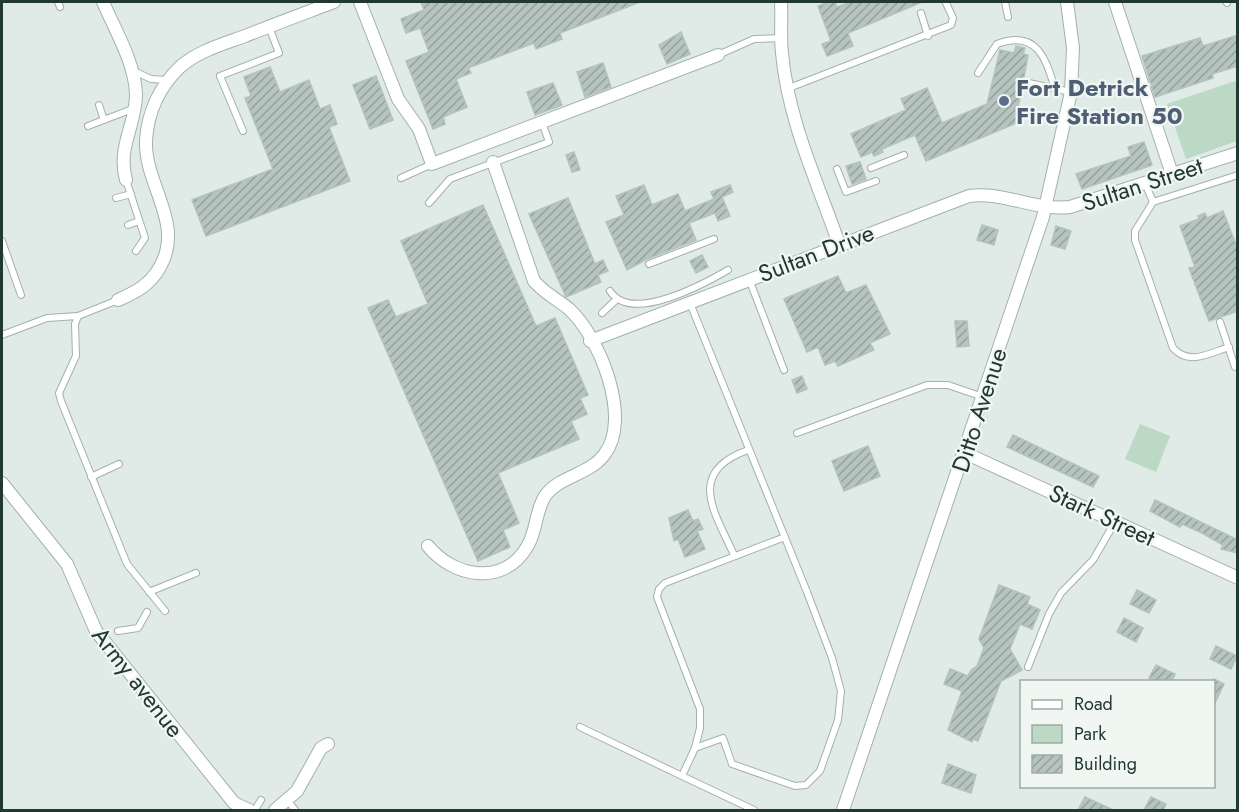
<svg xmlns="http://www.w3.org/2000/svg" width="1239" height="812" viewBox="0 0 1239 812" font-family="Jost,sans-serif">
  <defs>
    <pattern id="building-hatch" width="6" height="6" patternUnits="userSpaceOnUse" patternTransform="scale(1.5)"><rect width="6" height="6" fill="#b6c4bf"/><path d="M-1 1l2-2M0 6l6-6M5 7l2-2" fill="none" stroke="#94a09c"/></pattern>
  </defs>
  <rect width="100%" height="100%" fill="#e0eae6"/>
  <g fill="#bbd9c4">
    <path d="M1235,81L1238,89L1237,141L1186,159L1167,104Z"/>
    <path d="M1140,424L1170,436L1156,472L1125,459Z"/>
  </g>
  <g fill="url(#building-hatch)" stroke="#b3c2bc" stroke-width="1.5">
    <path d="M421,2H640L560,33L562,39L536,49L534,43L468,68L471,73L456,79L467,107L443,117L445,124L433,129L406,61L429,52L420,28L406,33L401,19L424,10Z"/>
    <path d="M829,2H835L837,7L851,2H922L848,33L853,46L827,56L822,44L831,41L818,6Z"/>
    <path d="M681,32L690,54L667,64L659,45Z"/>
    <path d="M1238,35V66L1212,74L1213,78L1155,97L1142,56L1200,38L1203,46Z"/>
    <path d="M1016,46L1025,48L1023,54L1028,55L1024,77L1019,81L1023,87L1016,114L1019,122L926,161L915,135L882,149L883,152L874,156L872,152L861,157L851,134L906,110L901,99L927,88L942,123L987,104L1000,50L1014,53Z"/>
    <path d="M603,63L611,87L585,97L577,72Z"/>
    <path d="M270,67L280,92L309,80L320,109L330,105L337,124L329,127L350,181L206,236L192,200L273,169L245,98L251,96L244,77Z"/>
    <path d="M376,76L393,120L370,129L353,85Z"/>
    <path d="M553,83L562,105L535,115L527,92Z"/>
    <path d="M1144,142L1152,165L1082,189L1076,174L1131,156L1128,147Z"/>
    <path d="M574,152L580,170L572,172L566,155Z"/>
    <path d="M860,162L866,179L852,184L846,166Z"/>
    <path d="M644,185L652,205L678,194L685,211L714,199L711,192L730,185L733,192L722,197L730,216L718,221L715,213L689,223L696,240L647,259L627,270L606,222L624,215L616,196Z"/>
    <path d="M568,198L595,264L603,260L608,271L598,275L601,282L566,297L529,214Z"/>
    <path d="M483,205L536,326L555,318L588,395L580,398L587,414L571,421L579,439L498,473L519,523L503,530L510,547L478,561L368,308L388,300L396,317L428,304L401,241Z"/>
    <path d="M1223,211L1238,250V311L1209,321L1189,268L1195,267L1180,226L1199,219L1198,216L1205,213L1207,218Z"/>
    <path d="M982,225L998,230L994,245L977,240Z"/>
    <path d="M1056,226L1071,231L1065,249L1051,245Z"/>
    <path d="M702,255L708,267L696,273L690,261Z"/>
    <path d="M838,276L846,293L866,285L890,334L870,343L874,350L838,366L835,361L825,365L818,347L807,352L784,299Z"/>
    <path d="M955,321H967L969,346L957,347Z"/>
    <path d="M802,376L807,389L797,393L792,380Z"/>
    <path d="M1013,435L1099,476L1093,487L1007,447Z"/>
    <path d="M868,446L880,476L844,491L832,461Z"/>
    <path d="M1155,500L1238,540V553L1221,549L1223,545L1202,533L1182,524L1180,527L1150,511Z"/>
    <path d="M688,510L693,521L698,519L703,529L697,531L705,549L685,557L678,539L674,541L669,518Z"/>
    <path d="M999,585L1030,597L1027,604L1040,610L1032,629L1020,624L1010,649L1022,670L1001,681L978,741L973,739L972,742L948,730L962,691L944,684L950,669L968,676L971,670L977,666L984,648L979,639Z"/>
    <path d="M1137,590L1156,600L1149,613L1130,604Z"/>
    <path d="M1124,618L1143,628L1136,642L1117,632Z"/>
    <path d="M1216,646L1237,656L1231,669L1210,659Z"/>
    <path d="M1156,665L1175,674L1172,681H1156L1149,678Z"/>
    <path d="M1214,679L1224,684L1214,705Z"/>
    <path d="M948,764L976,775L971,793L942,783Z"/>
    <path d="M1085,797L1113,810H1078Z"/>
    <path d="M1151,797L1166,804L1163,810H1144Z"/>
  </g>
  <g fill="none" stroke-linecap="round" stroke-linejoin="round">
    <g stroke="#a3b1ad" stroke-width="8">
      <g id="service">
        <path d="M58,2L60,7"/>
        <path d="M1005,2L1008,17"/>
        <path d="M1226,2L1227,3"/>
        <path d="M921,13L928,36"/>
        <path d="M718,55L754,39L781,38"/>
        <path d="M134,71L151,79L167,80"/>
        <path d="M978,73L997,44C1037,29 1046,59 1055,89"/>
        <path d="M1024,82L1071,92"/>
        <path d="M789,88L951,25L953,18L946,3"/>
        <path d="M99,105L104,120"/>
        <path d="M88,126L135,108"/>
        <path d="M243,131L220,76L279,53L269,27"/>
        <path d="M871,168L904,155"/>
        <path d="M837,169L846,192L876,181"/>
        <path d="M401,178L432,164"/>
        <path d="M126,180L145,238L136,251"/>
        <path d="M1145,183L1153,202"/>
        <path d="M116,198L131,194"/>
        <path d="M429,203L450,179L549,142L542,122"/>
        <path d="M128,225L139,221"/>
        <path d="M2,241L21,295"/>
        <path d="M649,264L714,239"/>
        <path d="M749,279L784,370"/>
        <path d="M610,291C631,324 704,284 728,270"/>
        <path d="M690,303L807,592L832,658L841,691L838,720L820,771L806,785L795,786L732,764L723,738L695,748L682,776L754,810"/>
        <path d="M602,313L617,299"/>
        <path d="M78,316L75,324L76,356L59,393L61,401L127,564L165,611"/>
        <path d="M1220,322L1235,367"/>
        <path d="M2,335L47,318L78,316L118,300"/>
        <path d="M1229,347C1210,353 1189,366 1173,348L1135,240V231L1153,202L1238,175"/>
        <path d="M797,433L927,385H948L983,397"/>
        <path d="M91,477L119,464"/>
        <path d="M734,555C714,511 686,472 748,450"/>
        <path d="M149,592L196,573"/>
        <path d="M118,631L138,628L147,612"/>
        <path d="M1028,667L1049,614L1061,593L1093,560L1115,522"/>
        <path d="M580,727L682,776"/>
        <path d="M695,748L700,728V709L657,597L659,589L665,583L785,537"/>
        <path d="M288,801L295,810"/>
        <path d="M256,808L261,800"/>
      </g>
    </g>
    <g stroke="#a3b1ad" stroke-width="14">
      <g id="minor">
        <path d="M103,2C115,30 135,63 136,94C136,126 117,146 126,180"/>
        <path d="M360,2L398,99L419,129L432,164L718,55"/>
        <path d="M781,2C782,19 780,36 782,53C788,120 817,181 839,244"/>
        <path d="M1115,2L1172,174"/>
        <path d="M118,300C136,292 150,285 160,267C185,223 144,185 146,140C148,112 160,86 180,67C198,51 223,44 245,36C275,24 305,13 334,2"/>
        <path d="M590,341L969,196C1003,191 1035,211 1070,207L1238,153"/>
        <path d="M965,453L1238,578"/>
        <path d="M2,483L67,564L96,631L234,803L249,810"/>
        <path d="M428,546C453,577 503,587 527,547C537,531 535,512 545,496C559,476 589,475 604,455C633,419 599,336 569,309C557,299 544,293 534,281L493,162"/>
        <path d="M275,810L297,791L321,748L328,744"/>
        <path d="M843,810L1043,217L1071,92L1073,48L1067,2"/>
      </g>
    </g>
    <use href="#service" stroke="#fff" stroke-width="6"/>
    <use href="#minor" stroke="#fff" stroke-width="12"/>
  </g>
  <circle fill="#5c6f8a" stroke="#f0f7f3" stroke-width="2" cx="1004" cy="101" r="6"/>
  <g text-anchor="middle" dominant-baseline="central" stroke-width="4.5" stroke-linejoin="round" paint-order="stroke">
    <g font-size="24" font-weight="bold" fill="#4e5e75" stroke="#f0f7f3" text-anchor="start">
      <text x="1016" y="87">Fort Detrick<tspan x="1016" dy="28">Fire Station 50</tspan></text>
    </g>
    <g font-size="24" fill="#223833" stroke="#f0f7f3">
      <text transform="translate(1142 184) rotate(-18)">Sultan Street</text>
      <text transform="translate(816 253) rotate(-21)">Sultan Drive</text>
      <text transform="translate(979 410) rotate(-72)">Ditto Avenue</text>
      <text transform="translate(1102 515) rotate(25)">Stark Street</text>
      <text transform="translate(138 682) rotate(52)">Army avenue</text>
    </g>
  </g>
  <rect width="1239" height="812" fill="none" stroke="#223833" stroke-width="6"/>
  <rect x="1020" y="680" width="195" height="108" fill="#f0f7f3" stroke="#9eaba6" stroke-width="1.5"/>
  <rect x="1032" y="700" width="30" height="9" fill="#ffffff" stroke="#9eaba6" stroke-width="1.5"/>
  <text x="1074" y="710" font-size="18" fill="#223833">Road</text>
  <rect x="1032" y="725" width="30" height="18" fill="#bbd9c4" stroke="#9eaba6" stroke-width="1.5"/>
  <text x="1074" y="740" font-size="18" fill="#223833">Park</text>
  <rect x="1032" y="755" width="30" height="18" fill="url(#building-hatch)" stroke="#9eaba6" stroke-width="1.5"/>
  <text x="1074" y="770" font-size="18" fill="#223833">Building</text>
</svg>
